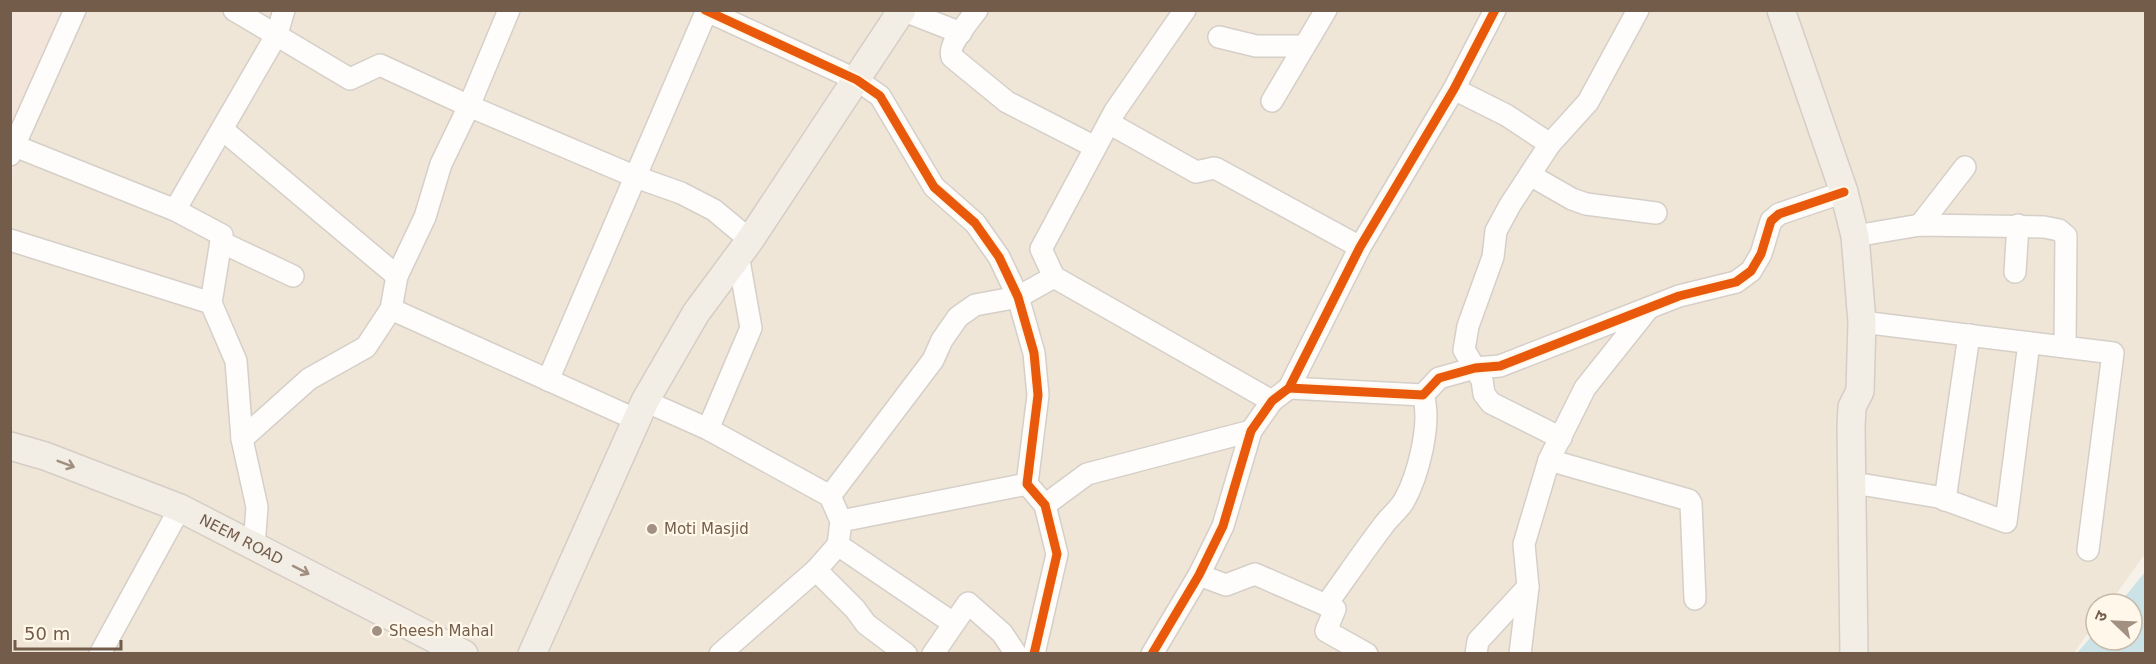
<svg xmlns="http://www.w3.org/2000/svg" width="2156" height="664" viewBox="0 0 2156 664" font-family="'DejaVu Sans','Noto Sans Devanagari',sans-serif">
  <rect width="100%" height="100%" fill="#f6f2ea"/>
  <path fill="#efe6d7" d="M11,11H2145V554L2109,604H2096V622L2074,653H11Z"/>
  <path fill="#f4e5da" d="M11,11H83L11,187Z"/>
  <path fill="#cbe2e6" d="M2145,572V653H2077L2096,631V640H2132V604H2119Z"/>
  <g fill="none" stroke-linecap="round" stroke-linejoin="round">
    <g stroke="#d5cfc8" stroke-width="24">
      <g id="minor">
        <path d="M234,10L350,79L380,65L469,106L636,177L681,193L714,210L750,240"/>
        <path d="M705,10L857,80L880,96L934,187L975,223L999,257L1018,297L1034,353L1038,395L1027,484L1045,505L1057,554L1034,654"/>
        <path d="M902,10L961,33"/>
        <path d="M977,10C969,21 947,45 952,57L1007,102L1095,147"/>
        <path d="M1185,10L1115,111L1041,249L1054,277L1272,401"/>
        <path d="M1219,37L1256,46H1303"/>
        <path d="M1454,89L1506,115L1550,144"/>
        <path d="M1272,101L1326,10"/>
        <path d="M1109,123L1196,172L1214,168L1217,169L1360,247"/>
        <path d="M223,130L397,276L391,309L366,347L309,379L242,439"/>
        <path d="M15,146L175,210L222,235L211,303L236,361L242,439L257,507L254,546"/>
        <path d="M10,155L75,10"/>
        <path d="M1530,175L1572,199L1586,204L1656,213"/>
        <path d="M175,210L277,34L284,10"/>
        <path d="M1920,225L1965,167"/>
        <path d="M1855,236L1920,225L2044,227L2059,230L2066,236L2065,347"/>
        <path d="M10,240L211,303"/>
        <path d="M221,242L293,276"/>
        <path d="M2015,272L2018,225"/>
        <path d="M397,276L425,217L441,164L469,106L509,10"/>
        <path d="M391,309L637,420"/>
        <path d="M1862,322L2113,353L2088,550"/>
        <path d="M548,380L707,10"/>
        <path d="M1289,388L1423,395L1439,378L1475,368L1500,366L1679,296L1736,282L1751,271L1761,254L1771,221L1779,214L1844,192"/>
        <path d="M645,401L708,429L830,496L841,521L838,545L816,570L720,654"/>
        <path d="M708,429L751,328L738,255"/>
        <path d="M1561,438L1491,403L1484,394L1482,380L1464,350L1468,326L1493,257L1496,231L1510,205L1550,144L1588,102L1638,10"/>
        <path d="M1549,460L1689,500L1691,503L1695,599"/>
        <path d="M1852,487L1866,485L1938,497L2006,522L2029,343"/>
        <path d="M830,496L933,360L942,340L958,317L975,305L1018,297L1054,277"/>
        <path d="M1945,500L1969,335"/>
        <path d="M1045,505L1087,474L1251,431"/>
        <path d="M841,521L1027,484"/>
        <path d="M838,545L953,623"/>
        <path d="M816,570L855,609L866,624L906,654"/>
        <path d="M1199,575L1226,585L1255,574L1335,609L1326,631L1367,654"/>
        <path d="M1326,605C1345,579 1363,552 1383,526C1389,517 1398,511 1404,501C1418,476 1432,423 1423,395"/>
        <path d="M100,654L180,508"/>
        <path d="M933,654L968,603L1002,633L1016,654"/>
        <path d="M1152,654L1199,575L1223,526L1251,431L1272,401L1289,388L1360,247L1454,89L1495,10"/>
        <path d="M1476,654L1478,641L1528,587"/>
        <path d="M1520,654L1528,587L1524,544L1549,460L1585,388L1648,309"/>
      </g>
    </g>
    <g stroke="#d5cdc6" stroke-width="30">
      <g id="major">
        <path d="M1781,10L1844,192L1855,236L1862,322L1860,391L1852,407L1851,427L1854,654"/>
        <path id="s1" d="M10,446L45,456L180,508L464,654"/>
        <path d="M532,654L645,401L696,313L750,240L902,10"/>
      </g>
    </g>
    <use href="#minor" stroke="#fefdfc" stroke-width="21"/>
    <use href="#major" stroke="#f2eee5" stroke-width="27"/>
    <g stroke="#fff8ea" stroke-width="13">
      <g id="cycleway">
        <path d="M705,10L857,80L880,96L934,187L975,223L999,257L1018,297L1034,353L1038,395L1027,484L1045,505L1057,554L1034,654"/>
        <path d="M1289,388L1423,395L1439,378L1475,368L1500,366L1679,296L1736,282L1751,271L1761,254L1771,221L1779,214L1844,192"/>
        <path d="M1152,654L1199,575L1223,526L1251,431L1272,401L1289,388L1360,247L1454,89L1495,10"/>
      </g>
    </g>
    <use href="#cycleway" stroke="#e8590c" stroke-width="9"/>
  </g>
  <defs><path id="oneway-shaft" d="M-6 0H5M1.5-3L5.5 0L1.5 3" fill="none" stroke-width="1.6" stroke-linecap="round" stroke-linejoin="round" transform="scale(1.5)"/></defs>
  <g stroke="#a08f80">
    <use href="#oneway-shaft" transform="translate(66 464) rotate(21)"/>
    <use href="#oneway-shaft" transform="translate(301 570) rotate(27)"/>
  </g>
  <g fill="#a29082" stroke="#fff8ea" stroke-width="2">
    <circle cx="652" cy="529" r="6"/>
    <circle cx="377" cy="631" r="6"/>
  </g>
  <g text-anchor="middle" dominant-baseline="central" stroke-width="4.5" stroke-linejoin="round" paint-order="stroke">
    <g font-size="15" fill="#745c4a" stroke="#fff8ea" text-anchor="start">
      <text x="664" y="529">Moti Masjid</text>
      <text x="389" y="631">Sheesh Mahal</text>
    </g>
    <g font-size="15" fill="#745c4a" stroke="#fff8ea">
      <text stroke="none"><textPath href="#s1" startOffset="250">NEEM ROAD</textPath></text>
    </g>
  </g>
  <rect width="2156" height="664" fill="none" stroke="#745c4a" stroke-width="24"/>
  <g transform="translate(2114 622) rotate(293)"><circle r="28" fill="#fff8ea" stroke="#c7baaa" stroke-width="1.5"/>
  <path d="M0-4.5L10 22L0 15L-10 22Z" fill="#a29082"/>
  <text y="-9" font-size="16" font-weight="bold" text-anchor="middle" fill="#745c4a">उ</text>
  </g>
  <path d="M15 640v9h106v-9" fill="none" stroke="#745c4a" stroke-width="3"/>
  <text x="24" y="640" font-size="18" fill="#745c4a" stroke="#fff8ea" stroke-width="4.5" paint-order="stroke">50 m</text>
</svg>
